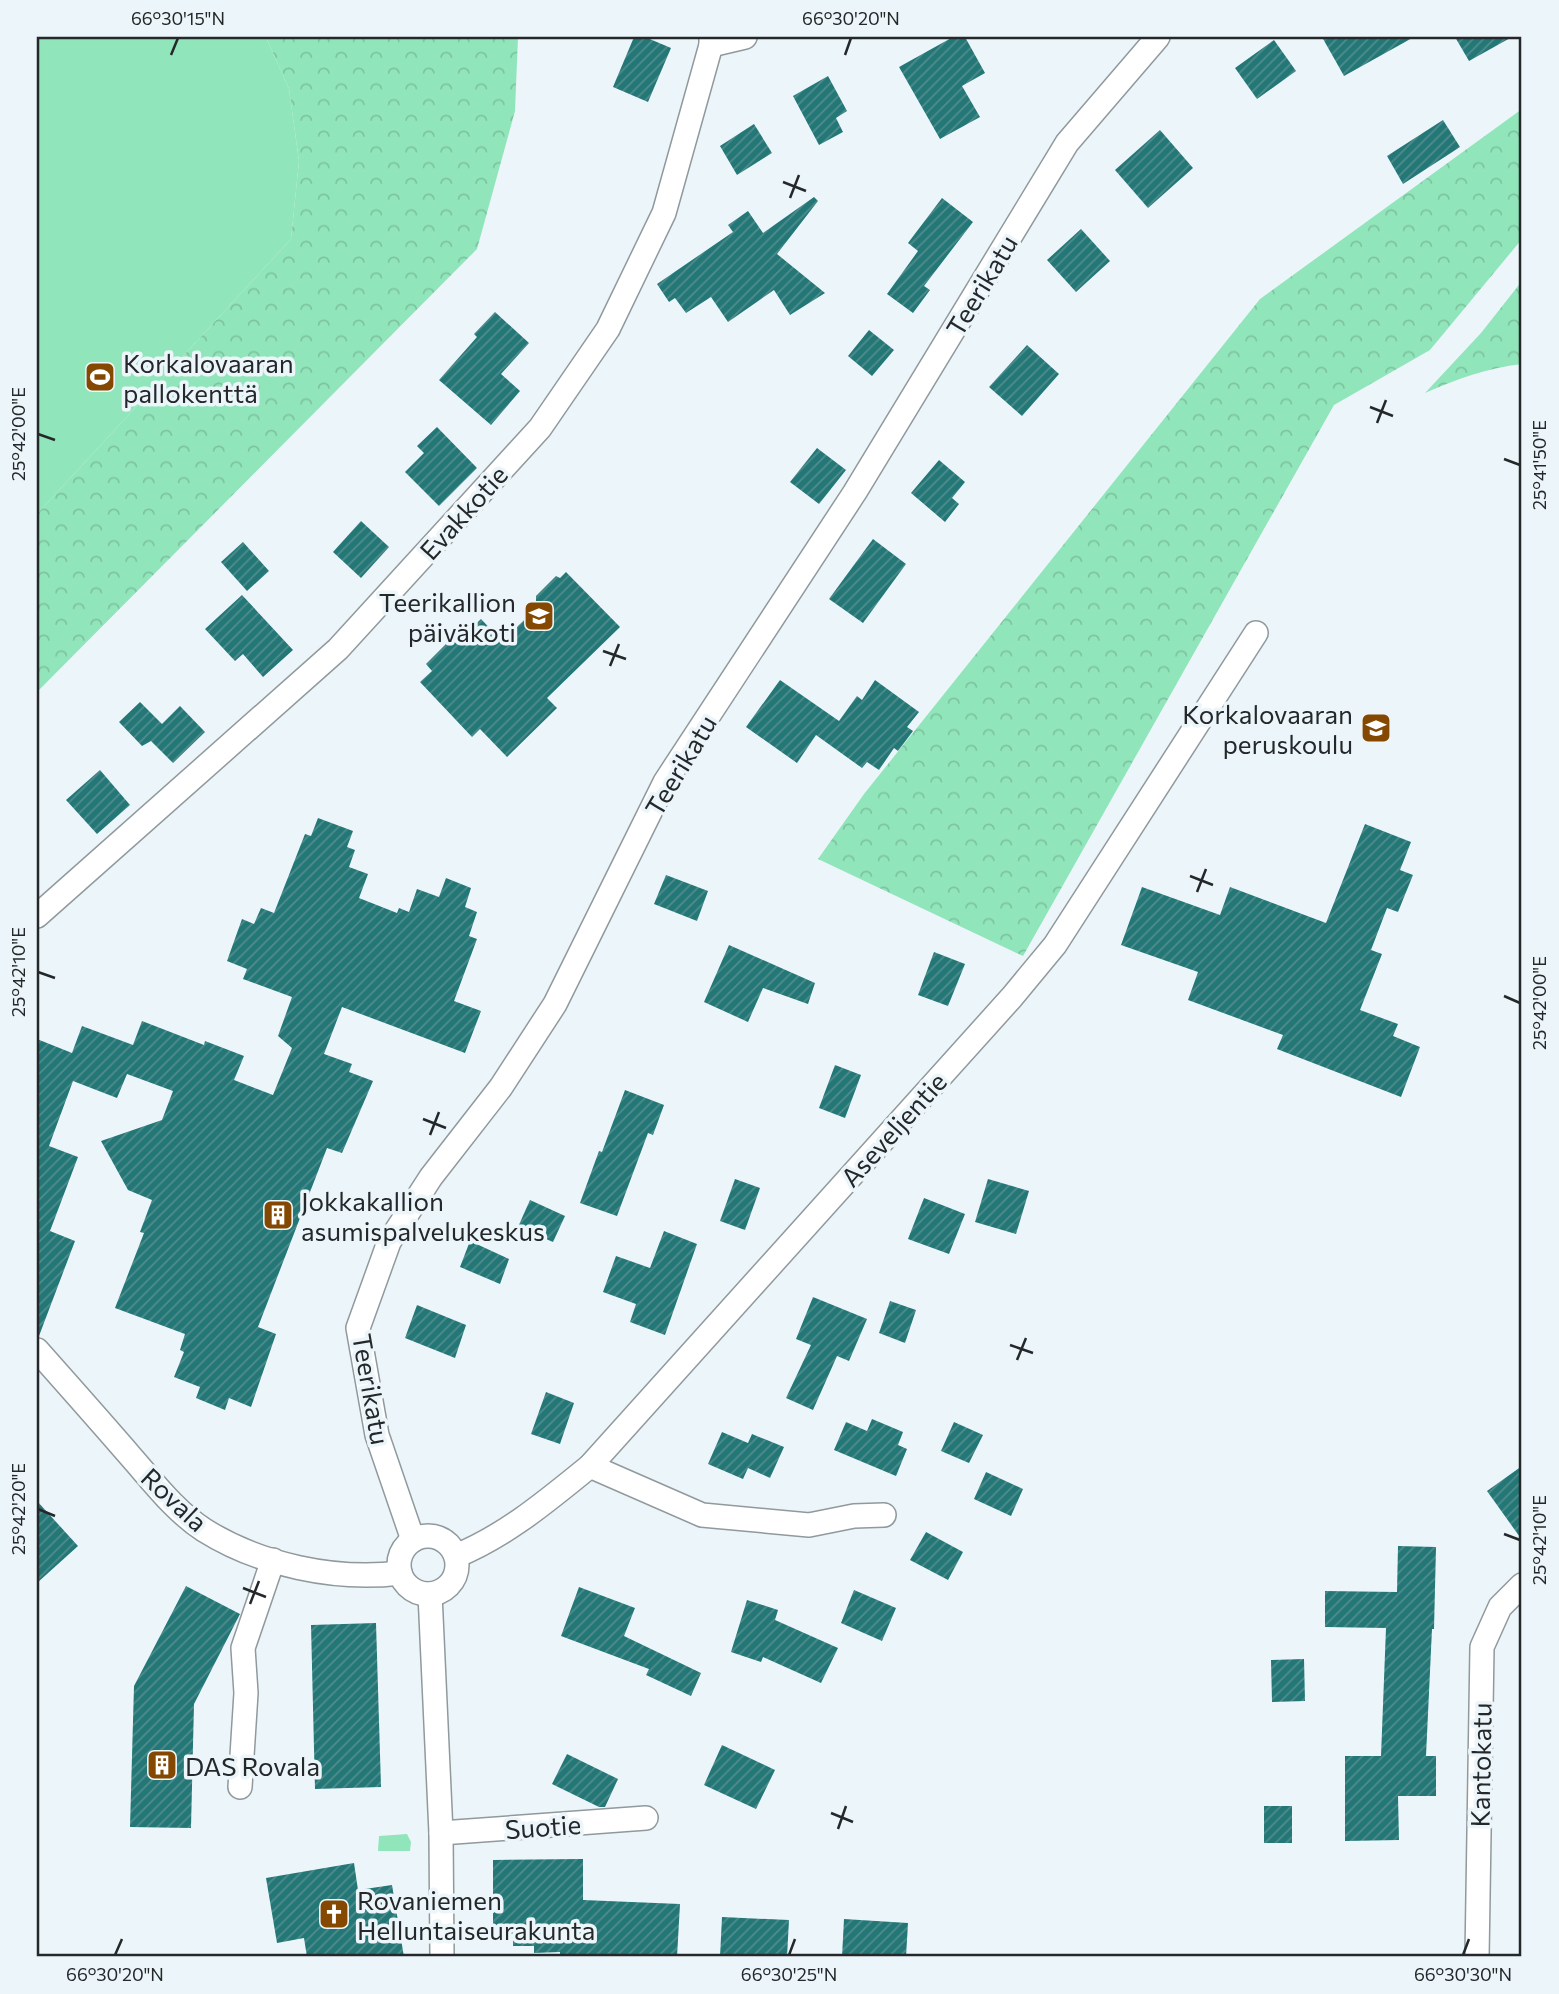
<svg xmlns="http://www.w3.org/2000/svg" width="1559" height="1994" viewBox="0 0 1559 1994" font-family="Commissioner,sans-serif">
  <defs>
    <pattern id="forest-crowns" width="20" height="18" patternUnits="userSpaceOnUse" patternTransform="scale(1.75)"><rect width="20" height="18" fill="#91e5ba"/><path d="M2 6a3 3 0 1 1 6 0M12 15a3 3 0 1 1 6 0" fill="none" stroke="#7dc4a0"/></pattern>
    <pattern id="building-hatch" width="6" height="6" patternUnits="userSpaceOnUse" patternTransform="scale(1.75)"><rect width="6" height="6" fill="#237776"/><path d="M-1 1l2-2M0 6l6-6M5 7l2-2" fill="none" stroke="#518c8c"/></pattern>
  </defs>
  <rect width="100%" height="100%" fill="#ecf6fa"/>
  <g fill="#91e5ba">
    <path d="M37,37H266L289,89L299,161L291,239L37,514Z"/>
    <path d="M407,1834L411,1842L410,1851H378L379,1836Z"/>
  </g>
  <g fill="url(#forest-crowns)">
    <path d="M266,37H518L515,111L477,249L37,692V514L291,239L299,161L289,89Z"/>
    <path d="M1522,109V239L1430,350L1334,405L1023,956L818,859L864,794L1260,299Z"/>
    <path d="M1522,281V364C1488,368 1456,379 1425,393L1481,333Z"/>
  </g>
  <g fill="url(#building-hatch)">
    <path d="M634,37H645L671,48L648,102L613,87Z"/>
    <path d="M953,37H965L985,73L962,86L980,117L940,139L899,67Z"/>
    <path d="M1322,37H1414L1344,76Z"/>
    <path d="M1455,37H1512L1469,61Z"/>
    <path d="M1274,40L1296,71L1257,99L1235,68Z"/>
    <path d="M828,76L847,111L836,118L843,132L819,145L793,96Z"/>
    <path d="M1443,120L1460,147L1403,184L1387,156Z"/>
    <path d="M754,124L772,153L737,175L720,146Z"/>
    <path d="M1160,130L1193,168L1148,208L1115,170Z"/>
    <path d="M814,197L818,201L777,254L825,293L790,315L774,290L728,322L711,297L686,313L675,298L669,302L657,284L733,232L728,225L748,211L763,233Z"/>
    <path d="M942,198L973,222L924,286L930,290L913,313L887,294L918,251L908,243Z"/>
    <path d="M1081,229L1110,261L1076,292L1047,260Z"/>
    <path d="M495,312L529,343L501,374L520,391L491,425L439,380L477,337L474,334Z"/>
    <path d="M869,330L894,350L872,376L848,356Z"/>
    <path d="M1027,345L1059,374L1022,416L989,387Z"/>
    <path d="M437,427L477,468L439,506L405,472L424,453L417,446Z"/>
    <path d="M817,448L846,470L819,504L790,482Z"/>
    <path d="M939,460L965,482L952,498L959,504L945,522L911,493Z"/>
    <path d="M361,521L389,547L361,578L333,552Z"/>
    <path d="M873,539L906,564L863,623L829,599Z"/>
    <path d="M243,542L269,571L247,591L221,562Z"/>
    <path d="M566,572L620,627L547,698L557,708L507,757L480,729L472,737L420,682L432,671L426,664L452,638L456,643L481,619L502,641L536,609V596L556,576L560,578Z"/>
    <path d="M242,595L293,650L263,677L243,654L235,661L205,629Z"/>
    <path d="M780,680L839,721L857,696L862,700L875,680L919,712L907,727L913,731L898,751L894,748L879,770L867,762L862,768L816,735L797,763L746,727Z"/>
    <path d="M140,702L162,724L180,706L205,732L173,763L151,741L142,746L119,722Z"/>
    <path d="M100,770L130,805L97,834L66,800Z"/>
    <path d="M318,818L353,831L347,847L355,850L349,867L368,874L359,898L397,913L399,908L409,912L417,889L439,897L446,878L471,888L465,907L477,912L469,936L477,939L454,1001L481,1011L465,1053L342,1007L324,1054L352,1064L349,1072L373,1081L342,1153L327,1148L258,1327L276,1334L251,1407L229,1398L225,1410L196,1398L200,1387L174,1377L184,1352L180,1350L185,1334L115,1308L144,1233L140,1232L152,1200L128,1190L101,1141L162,1120L173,1091L127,1074L117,1098L73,1081L49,1146L78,1157L50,1231L75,1241L39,1336H37V1039L72,1053L82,1026L133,1045L142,1021L204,1045L205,1041L244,1056L234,1080L273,1095L292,1048L278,1036L292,997L243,979L247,969L227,961L242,919L254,924L261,908L274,913L305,834L311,836Z"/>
    <path d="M1365,824L1411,842L1400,870L1413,875L1398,912L1387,908L1371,950L1382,954L1360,1010L1398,1024L1393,1036L1420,1047L1401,1097L1277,1049L1283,1035L1188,1000L1198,972L1121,945L1142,887L1220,915L1230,887L1326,923Z"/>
    <path d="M666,875L708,891L697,921L654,904Z"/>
    <path d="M729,945L815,983L808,1004L763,988L748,1022L704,1002Z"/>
    <path d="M934,952L965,964L948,1006L918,995Z"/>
    <path d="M835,1065L861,1075L845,1118L819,1108Z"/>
    <path d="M625,1090L664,1105L653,1135L648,1133L617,1216L580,1203L599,1151L602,1152Z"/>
    <path d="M735,1179L760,1188L745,1230L720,1221Z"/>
    <path d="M988,1179L1029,1191L1016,1234L975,1222Z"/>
    <path d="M924,1198L965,1214L949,1254L908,1239Z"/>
    <path d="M530,1200L565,1216L553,1242L518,1227Z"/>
    <path d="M664,1231L697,1244L665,1335L630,1322L636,1304L603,1292L616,1256L650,1268Z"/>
    <path d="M470,1241L509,1259L500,1284L460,1267Z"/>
    <path d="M813,1297L867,1319L849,1361L837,1356L813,1410L786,1398L811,1345L796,1339Z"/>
    <path d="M890,1301L916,1310L905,1343L879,1333Z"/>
    <path d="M417,1305L466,1325L455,1358L405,1338Z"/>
    <path d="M546,1392L574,1403L560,1444L531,1434Z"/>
    <path d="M872,1419L903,1432L898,1445L907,1449L896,1476L834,1450L846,1422L867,1431Z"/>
    <path d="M954,1422L983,1435L969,1463L941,1451Z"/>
    <path d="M722,1432L748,1443L752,1434L784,1447L770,1478L748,1468L743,1479L708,1464Z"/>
    <path d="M1522,1466V1540L1487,1491Z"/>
    <path d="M986,1472L1023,1489L1011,1516L974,1499Z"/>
    <path d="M37,1501L78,1546L37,1583Z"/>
    <path d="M926,1532L963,1552L948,1580L910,1560Z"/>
    <path d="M1398,1546L1436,1547L1434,1629H1432L1426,1756H1436V1796H1398L1399,1840L1345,1841V1756H1381L1386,1628L1325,1627V1591L1397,1592Z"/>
    <path d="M186,1586L240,1614L194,1704L191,1828L130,1827L134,1686Z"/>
    <path d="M579,1587L635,1608L624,1636L701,1673L691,1696L646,1675L649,1669L561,1636Z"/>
    <path d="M854,1590L896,1608L882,1641L841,1623Z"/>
    <path d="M747,1600L778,1610L775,1620L838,1648L821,1683L763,1657L761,1662L731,1652Z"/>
    <path d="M376,1623L381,1787L315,1789L311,1625Z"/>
    <path d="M1304,1659L1305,1701L1272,1702L1271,1660Z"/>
    <path d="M722,1745L775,1770L756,1809L704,1785Z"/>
    <path d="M567,1754L618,1779L605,1807H599L552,1784Z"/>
    <rect x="1264" y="1806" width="28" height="37"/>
    <path d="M583,1859V1900L680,1904L677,1957H560V1952L534,1953V1946H513V1934L493,1935V1860Z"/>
    <path d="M354,1863L358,1890L392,1885L404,1957H307L304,1938L277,1943L266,1878Z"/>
    <path d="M722,1917L789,1920L787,1957H720Z"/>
    <path d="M844,1919L908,1923L906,1957H842Z"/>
  </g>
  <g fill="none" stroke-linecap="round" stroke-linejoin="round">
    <g stroke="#90999d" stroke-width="26">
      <g id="street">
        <path d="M711,45L745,37"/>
        <path d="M37,916L338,649L540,428L608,329L664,213L711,45V37"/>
        <path d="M37,1350C69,1386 101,1422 132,1458C154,1483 176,1512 204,1530C260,1565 335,1581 400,1573"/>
        <path d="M590,1466L702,1515L809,1525L854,1516L884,1515"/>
        <circle cx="428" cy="1565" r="29"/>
        <path d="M413,1540L377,1435L358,1328L389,1242L431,1177L501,1087L555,1004L665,782L855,492L1067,143L1158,37"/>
        <path d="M456,1556C507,1535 548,1500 590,1466L1012,997L1055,945L1256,633"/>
        <path d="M430,1594L441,1833L442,1957"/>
        <path d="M240,1787L246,1693L243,1648L273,1560"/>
        <path d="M441,1833L646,1818"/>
        <path d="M1477,1957L1482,1647L1500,1607L1522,1585"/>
      </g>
    </g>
    <use href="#street" stroke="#fff" stroke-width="23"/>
  </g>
  <path fill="none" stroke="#24282a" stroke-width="2.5" d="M171,55L178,38M845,55L851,38M783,182L806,191M790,198L799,175M1370,407L1393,416M1377,423L1386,400M38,434L55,440M1504,459L1520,465M603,651L626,659M610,666L619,644M1190,876L1213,885M1197,892L1206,869M38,972L55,978M1504,996L1520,1003M423,1119L446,1128M430,1135L439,1112M1010,1345L1033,1353M1017,1360L1026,1338M38,1509L55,1516M1504,1534L1520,1540M243,1588L266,1597M250,1604L259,1581M831,1813L853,1822M838,1829L846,1806M115,1955L122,1939M789,1955L795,1939M1463,1955L1469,1939"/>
  <defs>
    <g id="stadium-square" transform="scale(1.575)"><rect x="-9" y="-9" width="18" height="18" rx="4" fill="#844801" stroke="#ecf6fa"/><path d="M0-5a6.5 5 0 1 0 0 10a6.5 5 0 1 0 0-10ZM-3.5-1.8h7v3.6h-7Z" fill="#fff"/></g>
    <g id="school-square" transform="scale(1.575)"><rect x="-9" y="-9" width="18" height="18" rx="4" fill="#844801" stroke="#ecf6fa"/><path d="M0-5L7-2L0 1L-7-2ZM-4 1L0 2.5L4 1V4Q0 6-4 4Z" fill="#fff"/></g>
    <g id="building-square" transform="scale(1.575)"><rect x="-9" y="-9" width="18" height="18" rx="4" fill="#844801" stroke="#ecf6fa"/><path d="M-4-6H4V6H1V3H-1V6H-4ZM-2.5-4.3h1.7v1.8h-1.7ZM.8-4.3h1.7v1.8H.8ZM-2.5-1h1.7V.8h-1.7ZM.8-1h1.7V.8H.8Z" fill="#fff"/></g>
    <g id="church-square" transform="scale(1.575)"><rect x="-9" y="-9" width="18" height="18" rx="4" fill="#844801" stroke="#ecf6fa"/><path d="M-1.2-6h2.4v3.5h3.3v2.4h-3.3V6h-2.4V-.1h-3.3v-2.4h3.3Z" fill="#fff"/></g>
  </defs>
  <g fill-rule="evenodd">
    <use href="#stadium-square" x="100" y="377"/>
    <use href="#school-square" x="539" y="616"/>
    <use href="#school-square" x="1376" y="728"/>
    <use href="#building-square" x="278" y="1215"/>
    <use href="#building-square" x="162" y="1765"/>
    <use href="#church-square" x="334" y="1914"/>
  </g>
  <g text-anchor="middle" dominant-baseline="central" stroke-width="7" stroke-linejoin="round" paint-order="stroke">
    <g font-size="26" fill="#24282a" stroke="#ecf6fa">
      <text transform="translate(981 285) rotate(-59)">Teerikatu</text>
      <text transform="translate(463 512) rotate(-48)">Evakkotie</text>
      <text transform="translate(680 765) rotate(-59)">Teerikatu</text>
      <text transform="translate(893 1129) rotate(-48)">Aseveljentie</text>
      <text transform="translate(372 1389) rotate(80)">Teerikatu</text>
      <text transform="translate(175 1499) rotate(43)">Rovala</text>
      <text transform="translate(1480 1765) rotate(-89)">Kantokatu</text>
      <text transform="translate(543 1826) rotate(-4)">Suotie</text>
    </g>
    <g font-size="26" fill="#24282a" stroke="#ecf6fa" text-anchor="start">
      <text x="123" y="362">Korkalovaaran<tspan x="123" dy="30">pallokenttä</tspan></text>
      <text x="516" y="601" text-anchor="end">Teerikallion<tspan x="516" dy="30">päiväkoti</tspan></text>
      <text x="1353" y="713" text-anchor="end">Korkalovaaran<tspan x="1353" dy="30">peruskoulu</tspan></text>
      <text x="301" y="1200">Jokkakallion<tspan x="301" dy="30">asumispalvelukeskus</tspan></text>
      <text x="185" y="1765">DAS Rovala</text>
      <text x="357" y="1899">Rovaniemen<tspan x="357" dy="30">Helluntaiseurakunta</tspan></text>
    </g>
  </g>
  <rect width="1559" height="1994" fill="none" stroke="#ecf6fa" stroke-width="77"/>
  <rect x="38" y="38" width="1482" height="1917" fill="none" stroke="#24282a" stroke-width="2.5"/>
  <g font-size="18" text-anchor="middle" fill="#24282a">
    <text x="178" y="25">66°30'15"N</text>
    <text x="851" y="25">66°30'20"N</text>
    <text transform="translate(19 434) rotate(-90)" y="6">25°42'00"E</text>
    <text transform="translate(1540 465) rotate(-90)" y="6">25°41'50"E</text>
    <text transform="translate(19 972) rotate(-90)" y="6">25°42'10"E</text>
    <text transform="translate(1540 1003) rotate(-90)" y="6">25°42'00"E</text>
    <text transform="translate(19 1509) rotate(-90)" y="6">25°42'20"E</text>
    <text transform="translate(1540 1540) rotate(-90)" y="6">25°42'10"E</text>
    <text x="115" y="1981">66°30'20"N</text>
    <text x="789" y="1981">66°30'25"N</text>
    <text x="1463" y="1981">66°30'30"N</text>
  </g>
</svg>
